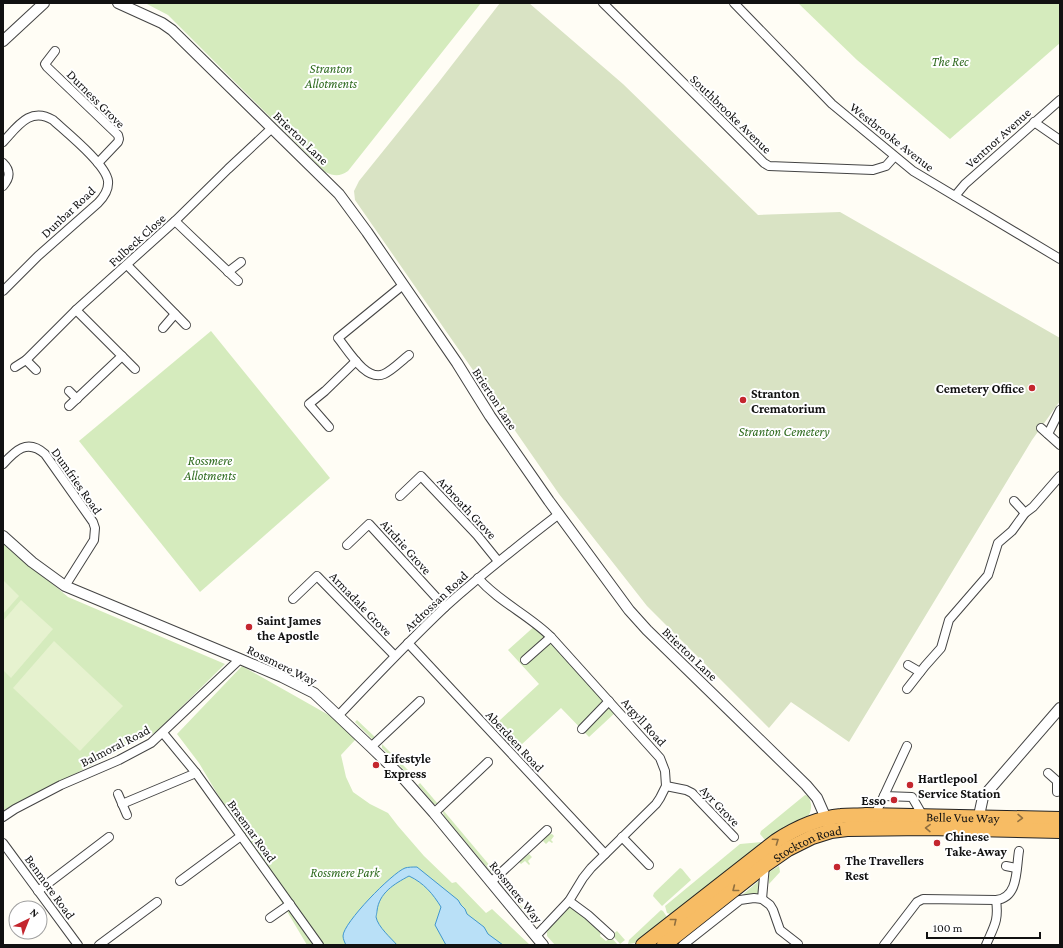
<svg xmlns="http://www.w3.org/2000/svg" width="1063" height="948" viewBox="0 0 1063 948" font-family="'Crimson Pro',serif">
  <rect width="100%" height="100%" fill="#fffdf5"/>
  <g fill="#d5ebbd">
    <path d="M145,3H481L348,171C339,177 334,176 325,172L168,15Z"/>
    <path d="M798,3H1060V43L950,139L857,60Z"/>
    <path d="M211,331L330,478L200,592L79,441Z"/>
    <path d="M3,542L68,597L225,664L156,732L3,811Z"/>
    <path d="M537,624L617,711L589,737L561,708L521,745L499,721L539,684L508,650Z"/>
    <path d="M242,666L334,718L356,739L341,755L346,777L353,792L370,804L388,813L398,826L424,856L452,883L456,882L486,913L492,909L530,945H307L199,763L177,734Z"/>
    <path d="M357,720L376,738L372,739L355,722Z"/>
    <path d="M382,744L408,770L406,772L382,748Z"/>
    <path d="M420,783L438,804H434L418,785Z"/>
    <path d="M805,795L808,796C812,803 812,808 809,815L786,826L765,840L760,834L761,831Z"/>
    <path d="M443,810L491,867L496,873H493L490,871L444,816L443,812Z"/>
    <path d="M552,834L554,836L551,840L553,842L552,843L549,841L546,844L543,841L547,835Z"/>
    <path d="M762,842L763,843L672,915L667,913L665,906L740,844Z"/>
    <path d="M529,854L532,857L528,861L530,864L529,865L525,861L521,864L519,862Z"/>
    <path d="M779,866L780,872L769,884V872Z"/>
    <path d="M680,868L682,869L691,880L662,906L653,896L654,893Z"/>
    <path d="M501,879L521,903L520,905L522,907L523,906L533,917L531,919L502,885Z"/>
    <path d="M761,879L762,897L752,894L741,896Z"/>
    <path d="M571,907L587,916L601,932L600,936L606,941L611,937L618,945H555L547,936V932L550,927L560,918L567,909Z"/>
    <path d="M661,910L663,911L667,917L635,943L628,944L629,940Z"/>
    <path d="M617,931L625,940L620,944L612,935Z"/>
  </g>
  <path fill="#d9e3c4" d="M500,3H529L623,84L758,215L840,212L1060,338V401L1032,440L849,742L791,702L769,728L647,606L559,494L355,200L354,191L359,181L438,83Z"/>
  <g fill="#e6f2cf">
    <path d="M3,580L19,596L3,614Z"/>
    <path d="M21,600L53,629L11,678L3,670V621Z"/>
    <path d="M54,641L123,706L80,751L13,688Z"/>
  </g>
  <path fill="#b9e0f7" stroke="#3f96cf" d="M417,867L458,900L461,905L465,909L467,914L484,927L488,934L503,945H446L435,925L441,907C433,894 424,883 409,876C394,884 379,893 377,911C377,912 376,917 376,917C378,927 391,938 397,945H346C345,943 343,939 343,936C343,923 392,873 405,868C408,867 413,867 417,867Z"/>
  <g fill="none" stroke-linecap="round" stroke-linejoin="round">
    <g stroke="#444" stroke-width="10">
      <g id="minor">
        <path d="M603,3L764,163L769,166L873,170L886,166L894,157"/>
        <path d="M734,3L832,104L913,171L1060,259"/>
        <path d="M55,51L45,64L47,67L118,135L119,139L118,142L98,163"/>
        <path d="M1034,122L1060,140"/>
        <path d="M3,142C17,127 30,106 53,120C66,132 106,164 108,181C109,190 104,197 98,203L38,256L3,291"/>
        <path d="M3,163C11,171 10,178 3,186"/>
        <path d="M955,196L965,184L1060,100"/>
        <path d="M175,221L238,281"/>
        <path d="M127,265L186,325"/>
        <path d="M228,272L241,262"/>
        <path d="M403,285L338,338C348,350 366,382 384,374C393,370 401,361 409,355"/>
        <path d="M163,328L175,314"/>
        <path d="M122,356L135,369"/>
        <path d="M26,360L36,370"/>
        <path d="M15,367L26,360L76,310L175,221L228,169L272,128"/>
        <path d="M69,391L77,399"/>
        <path d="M69,406L122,356L76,310"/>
        <path d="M329,427L309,404L325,391L356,361"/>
        <path d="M1041,428L1060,445"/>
        <path d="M1048,434L1060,410"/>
        <path d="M3,464C15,451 27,438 45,454L93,522L95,528L94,540L65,586"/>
        <path d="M400,496L421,476L477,535L498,561"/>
        <path d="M1014,501L1025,513"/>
        <path d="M347,545L369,524L445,607"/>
        <path d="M478,578C499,602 529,615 551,637L660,758L665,771L666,786L660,798L656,804L591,868L583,878L569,901L536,936"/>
        <path d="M293,599L317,576L395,656"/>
        <path d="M408,643L605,854"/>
        <path d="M525,660L551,637"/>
        <path d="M908,665L920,672"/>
        <path d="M907,689L925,666L941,648L949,620L988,575L998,543L1012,531L1025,513L1033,507L1060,476"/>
        <path d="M338,716C373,679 408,642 445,607C482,574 520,544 559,514"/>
        <path d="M582,729L609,701"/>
        <path d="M163,733L196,773L319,945"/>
        <path d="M371,747L420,701"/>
        <path d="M1048,773L1057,781V792"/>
        <path d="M666,786L686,790L692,793L734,837"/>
        <path d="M118,794L127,815"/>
        <path d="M884,796L912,797L923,816"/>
        <path d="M122,804L196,773"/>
        <path d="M434,813L488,762"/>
        <path d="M875,815L907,746"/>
        <path d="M3,817L15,809L61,785L119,760L151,743L240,659"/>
        <path d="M622,837L649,865"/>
        <path d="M3,843L78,945"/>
        <path d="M1006,866L1016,868"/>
        <path d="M180,881L241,836"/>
        <path d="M491,882L547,830"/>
        <path d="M38,891L109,837"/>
        <path d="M762,899L765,865"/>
        <path d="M569,901L588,915L610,935"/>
        <path d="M270,918L290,904"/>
        <path d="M99,945L157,902"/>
        <path d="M683,945L740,900L754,898L762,899L770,905L773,910L780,930L798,944L797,945"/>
        <path d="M884,945L917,902L923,899L996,900C1019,898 1016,868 1019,851"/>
        <path d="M986,945C994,926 999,921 996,900"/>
      </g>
    </g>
    <g stroke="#444" stroke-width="12">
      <g id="tertiary">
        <path d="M118,3L162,23L172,30L339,194L367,232L457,363L490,416L549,501L629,610L647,630L806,785L817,798L828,823"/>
        <path d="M3,41L44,3"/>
        <path d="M3,536L32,562L65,586L240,659L282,677L314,693L371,747L404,779L434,813L543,945"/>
        <path d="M981,822L980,811L983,797L1060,708"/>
      </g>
    </g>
    <g stroke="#222" stroke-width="16">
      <g id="trunk">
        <path id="s1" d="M643,945L776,841C796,828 817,818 841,816C849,815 858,816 866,815L1060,819"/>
        <path id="s2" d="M664,945L765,865L788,849L812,837L831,831L847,829L927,828L1060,831"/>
      </g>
    </g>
    <use href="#minor" stroke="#fff" stroke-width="8"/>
    <use href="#tertiary" stroke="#fff" stroke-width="10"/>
    <use href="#trunk" stroke="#f7bc64" stroke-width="14"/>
  </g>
  <defs><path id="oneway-chevron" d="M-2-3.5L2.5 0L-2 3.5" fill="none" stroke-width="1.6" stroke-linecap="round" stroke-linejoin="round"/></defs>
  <g stroke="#906f3f">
    <use href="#oneway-chevron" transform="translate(1020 818) rotate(1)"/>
    <use href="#oneway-chevron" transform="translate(928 828) rotate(-179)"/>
    <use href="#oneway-chevron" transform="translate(776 841) rotate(-35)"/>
    <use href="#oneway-chevron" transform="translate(735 889) rotate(142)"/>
    <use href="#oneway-chevron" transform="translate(674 921) rotate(-39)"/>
  </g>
  <g fill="#c4262e" stroke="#fff" stroke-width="1.5">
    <circle cx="1032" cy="388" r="4"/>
    <circle cx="743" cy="400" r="4"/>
    <circle cx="249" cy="627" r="4"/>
    <circle cx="376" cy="765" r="4"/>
    <circle cx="910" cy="785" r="4"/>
    <circle cx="894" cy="800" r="4"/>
    <circle cx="937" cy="843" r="4"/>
    <circle cx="837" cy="867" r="4"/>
  </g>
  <g text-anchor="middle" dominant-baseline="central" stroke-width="4" stroke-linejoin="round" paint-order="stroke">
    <g font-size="13" font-style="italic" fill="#2f6b1f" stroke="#fff">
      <text x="950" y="61">The Rec</text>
      <text x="331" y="68">Stranton<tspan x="331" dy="15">Allotments</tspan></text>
      <text x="784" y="431">Stranton Cemetery</text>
      <text x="210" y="460">Rossmere<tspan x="210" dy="15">Allotments</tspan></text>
      <text x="345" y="872">Rossmere Park</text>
    </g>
    <g font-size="13" fill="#111" stroke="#fff">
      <text transform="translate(96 99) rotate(45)">Durness Grove</text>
      <text transform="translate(731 114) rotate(44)">Southbrooke Avenue</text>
      <text transform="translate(892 137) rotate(38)">Westbrooke Avenue</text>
      <text transform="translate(301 138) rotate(44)">Brierton Lane</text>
      <text transform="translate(998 138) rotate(-42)">Ventnor Avenue</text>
      <text transform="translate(68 212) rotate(-43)">Dunbar Road</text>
      <text transform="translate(137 240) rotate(-42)">Fulbeck Close</text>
      <text transform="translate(495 399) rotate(57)">Brierton Lane</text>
      <text transform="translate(77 481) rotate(55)">Dumfries Road</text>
      <text transform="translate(467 508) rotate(47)">Arbroath Grove</text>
      <text transform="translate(406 547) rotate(48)">Airdrie Grove</text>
      <text transform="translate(436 601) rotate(-43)">Ardrossan Road</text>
      <text transform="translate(361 604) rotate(46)">Armadale Grove</text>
      <text transform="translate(690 654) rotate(44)">Brierton Lane</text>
      <text transform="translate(282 665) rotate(26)">Rossmere Way</text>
      <text transform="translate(644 722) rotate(48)">Argyll Road</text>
      <text transform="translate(515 741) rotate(47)">Aberdeen Road</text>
      <text transform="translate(115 746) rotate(-27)">Balmoral Road</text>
      <text transform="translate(720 806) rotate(46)">Ayr Grove</text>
      <text stroke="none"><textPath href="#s1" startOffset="361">Belle Vue Way</textPath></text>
      <text transform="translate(252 831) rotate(54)">Braemar Road</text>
      <text stroke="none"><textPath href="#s2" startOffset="177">Stockton Road</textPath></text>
      <text transform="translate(50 887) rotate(54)">Benmore Road</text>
      <text transform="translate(516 892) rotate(51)">Rossmere Way</text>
    </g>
    <g font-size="13" font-weight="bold" fill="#111" stroke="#fff" text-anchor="start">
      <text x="1024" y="388" text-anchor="end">Cemetery Office</text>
      <text x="751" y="393">Stranton<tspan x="751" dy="15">Crematorium</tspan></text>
      <text x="257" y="620">Saint James<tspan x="257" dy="15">the Apostle</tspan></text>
      <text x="384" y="758">Lifestyle<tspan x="384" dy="15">Express</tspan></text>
      <text x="918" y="778">Hartlepool<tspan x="918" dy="15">Service Station</tspan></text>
      <text x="886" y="800" text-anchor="end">Esso</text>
      <text x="945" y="836">Chinese<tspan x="945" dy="15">Take-Away</tspan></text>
      <text x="845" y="860">The Travellers<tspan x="845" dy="15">Rest</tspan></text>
    </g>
  </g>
  <rect width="1063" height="948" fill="none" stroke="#111111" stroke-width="8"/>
  <g transform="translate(28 920) rotate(43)"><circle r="19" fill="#ffffff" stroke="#a0a0a0"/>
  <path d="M0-3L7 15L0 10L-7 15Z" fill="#c4262e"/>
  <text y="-6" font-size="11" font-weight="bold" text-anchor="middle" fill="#111111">N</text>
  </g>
  <path d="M927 932v6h113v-6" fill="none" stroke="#111111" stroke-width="2"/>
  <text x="933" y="932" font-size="12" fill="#111111" stroke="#ffffff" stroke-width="3" paint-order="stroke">100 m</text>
</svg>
